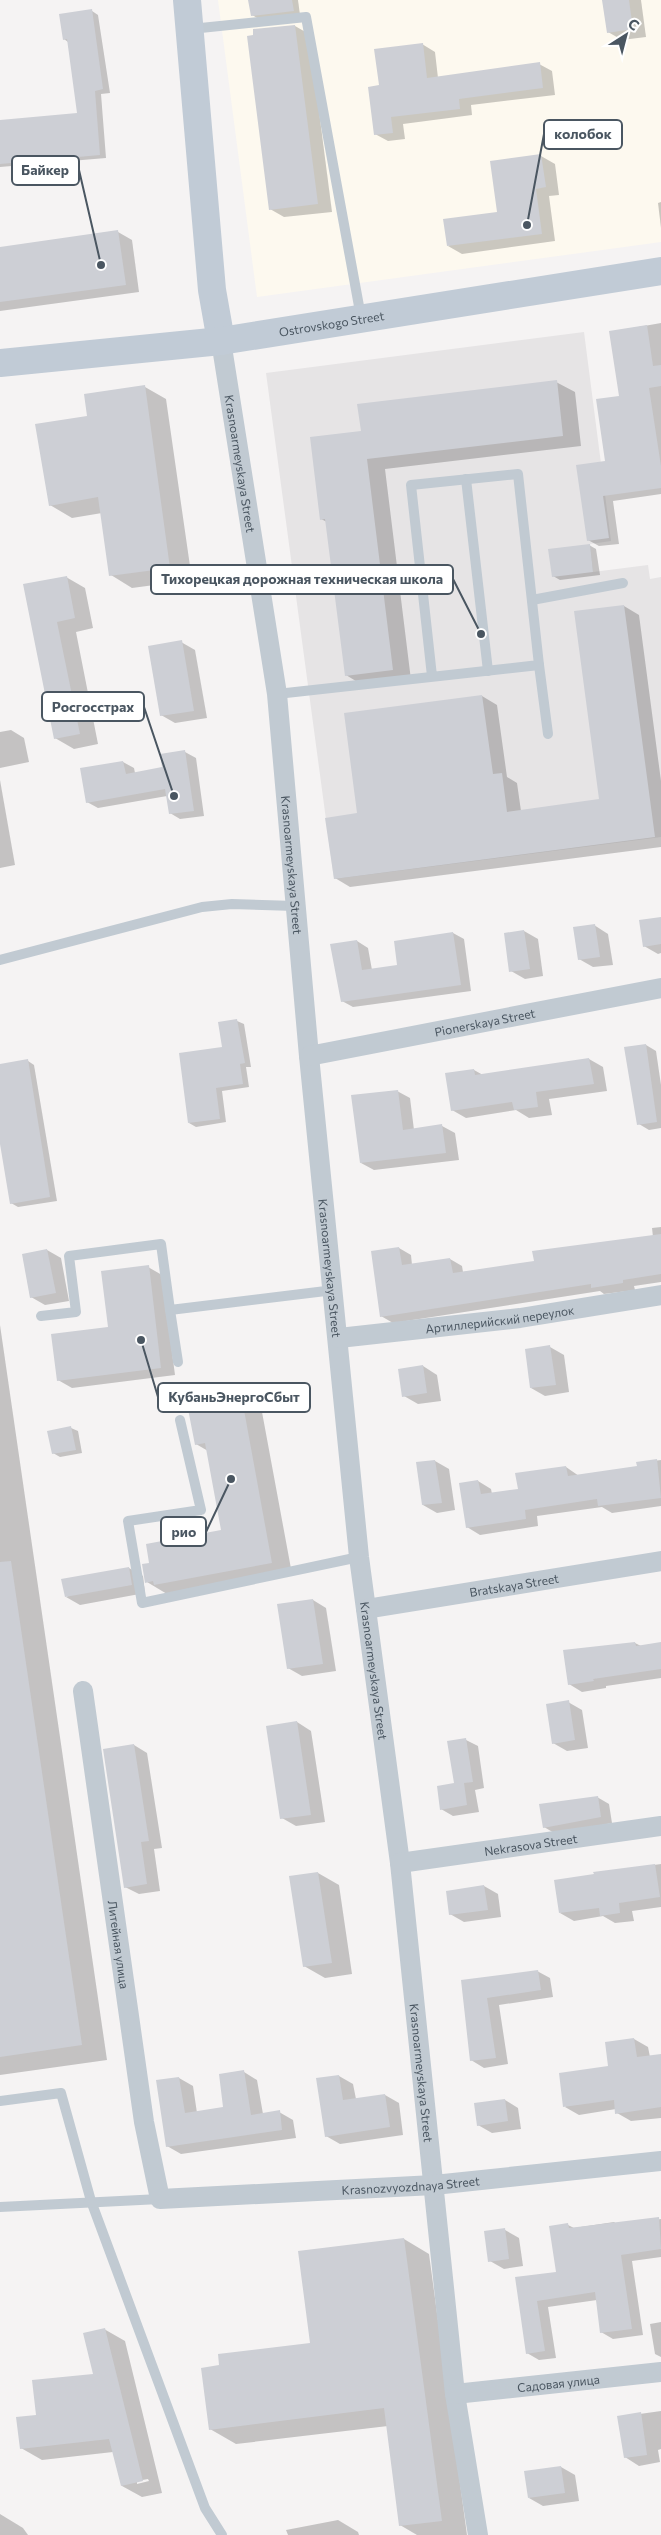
<svg xmlns="http://www.w3.org/2000/svg" width="661" height="2535" viewBox="0 0 661 2535" font-family="Commissioner,sans-serif">
  <rect width="100%" height="100%" fill="#f5f3f3"/>
  <path fill="#fdf9ef" d="M218,0H661V242L257,297Z"/>
  <path fill="#e6e4e5" d="M584,332L611,541L590,544L593,572L648,565L650,579L661,577V837L334,879L266,373Z"/>
  <g fill="#0003" fill-rule="evenodd">
    <path d="M250,0H298L300,15L259,19L252,15Z"/>
    <path d="M604,0H641L646,37L622,40L608,32Z"/>
    <path d="M92,11L98,15L110,93L101,94L106,158L0,167V121L79,114L68,42L64,39Z"/>
    <path d="M295,26L309,34L332,212L284,217L270,209L254,31Z"/>
    <path d="M422,44L435,52L438,78L539,64L552,71L555,95L471,105L472,115L403,124L405,139L388,141L375,134L381,86Z"/>
    <path d="M541,156L555,164L559,195L549,196L555,241L462,254L448,246L498,214Z"/>
    <path d="M661,202V228L658,203Z"/>
    <path d="M118,232L132,240L139,292L0,311V248Z"/>
    <path d="M661,323V494L613,501L619,544L599,546L588,540L621,397L610,332Z"/>
    <path d="M556,382L575,392L581,446L385,469L411,680L364,686L346,675L327,522L321,519L362,432Z"/>
    <path d="M145,387L166,399L192,580L132,588L111,575L102,513L72,518L50,505L89,417Z"/>
    <path d="M589,545L596,549L600,575L560,580L553,576Z"/>
    <path d="M66,577L85,588L93,628L76,632L98,744L74,749L55,738L25,585Z"/>
    <path d="M624,606L639,615L661,781V847L350,887L335,878L358,815L482,696L497,705L507,777L517,783L521,811L601,800Z"/>
    <path d="M181,642L195,650L207,718L175,723L161,715Z"/>
    <path d="M11,730L24,738L29,762L0,768V732Z"/>
    <path d="M185,752L196,758L204,816L180,819L170,813L167,796L98,808L87,802L123,762L134,768L135,773L163,768Z"/>
    <path d="M0,780L15,865L0,868Z"/>
    <path d="M661,918V953L658,954L644,946Z"/>
    <path d="M594,925L608,934L613,965L593,967L579,959Z"/>
    <path d="M524,931L538,939L543,976L525,979L511,971Z"/>
    <path d="M453,933L464,939L471,991L353,1007L342,1001L357,941L368,948L372,970L399,966Z"/>
    <path d="M237,1021L244,1024L251,1067H246L249,1087L222,1091L226,1122L196,1127L189,1123Z"/>
    <path d="M646,1045L656,1051L661,1085V1128L649,1130L639,1124Z"/>
    <path d="M589,1059L603,1067L607,1091L549,1099L552,1115L529,1118L516,1110L466,1118L452,1110L474,1070L483,1075Z"/>
    <path d="M28,1061L34,1065L57,1201L18,1207L11,1203L0,1136V1065Z"/>
    <path d="M397,1091L410,1098L414,1130L442,1126L455,1133L459,1160L374,1170L361,1163Z"/>
    <path d="M661,1227V1282L634,1286L635,1290L604,1294L600,1291L393,1323L381,1316L399,1248L411,1255L412,1265L450,1259L462,1266L463,1272L535,1262L653,1237L652,1228Z"/>
    <path d="M47,1250L61,1258L69,1301L45,1305L31,1297Z"/>
    <path d="M148,1267L162,1275L175,1375L72,1388L58,1380L110,1328Z"/>
    <path d="M0,1325L107,2060L0,2075Z"/>
    <path d="M550,1347L564,1355L569,1392L545,1396L531,1388Z"/>
    <path d="M423,1366L437,1375L441,1401L418,1404L404,1396Z"/>
    <path d="M242,1400L262,1412L292,1574L167,1594L147,1582L151,1564L223,1531L208,1451L196,1444Z"/>
    <path d="M71,1428L78,1431L82,1453L60,1457L53,1453Z"/>
    <path d="M661,1460V1506L612,1513L602,1507L537,1516L538,1526L480,1535L467,1527L478,1481L491,1489L492,1494L519,1490L566,1467L579,1476L638,1467V1463Z"/>
    <path d="M435,1461L449,1469L455,1510L437,1513L423,1505Z"/>
    <path d="M129,1568L143,1576L145,1593L80,1605L66,1597Z"/>
    <path d="M313,1600L326,1608L336,1671L302,1676L288,1668Z"/>
    <path d="M635,1643L641,1646L661,1644V1678L606,1686V1688L582,1692L569,1684Z"/>
    <path d="M568,1702L582,1710L588,1748L567,1751L553,1743Z"/>
    <path d="M297,1722L311,1731L325,1822L296,1826L282,1818Z"/>
    <path d="M466,1740L478,1746L484,1788L475,1790L479,1812L453,1816L441,1809L455,1784Z"/>
    <path d="M134,1745L147,1753L162,1848L154,1849L160,1891L139,1894L125,1887Z"/>
    <path d="M597,1797L609,1804L612,1823L556,1834L544,1827Z"/>
    <path d="M661,1864V1907L632,1911L634,1921L615,1923L603,1916L574,1921L560,1913L595,1875V1873Z"/>
    <path d="M318,1873L339,1885L352,1974L325,1978L304,1966Z"/>
    <path d="M484,1886L498,1894L501,1917L464,1922L450,1914Z"/>
    <path d="M537,1971L550,1978L553,1997L499,2005L508,2064L484,2068L471,2060L462,1982Z"/>
    <path d="M634,2039L648,2047L650,2057L661,2055V2118L631,2121L617,2113L616,2109L579,2115L565,2107L610,2067L606,2043Z"/>
    <path d="M244,2072L257,2080L263,2114L279,2112L293,2120L296,2138L181,2154L167,2146L179,2078L193,2086L197,2113L225,2108Z"/>
    <path d="M339,2076L353,2084L356,2099L385,2095L399,2103L403,2135L340,2144L326,2136L318,2079Z"/>
    <path d="M505,2100L518,2108L521,2129L492,2133L478,2125Z"/>
    <path d="M661,2219V2257L632,2261L643,2335L613,2339L601,2332L597,2300L548,2307L556,2358L539,2360L527,2353L517,2279L557,2273L568,2225L574,2228L614,2222L618,2225Z"/>
    <path d="M505,2230L519,2238L523,2266L504,2269L490,2261Z"/>
    <path d="M404,2239L429,2254L467,2535H417L400,2525L388,2426L236,2444L210,2429L221,2366L311,2344Z"/>
    <path d="M661,2322V2357L655,2354L650,2324Z"/>
    <path d="M104,2329L125,2341L162,2493L142,2497L122,2486L113,2452L42,2460L21,2448L38,2416L94,2375ZM148,2479L149,2481L137,2484V2481Z"/>
    <path d="M661,2411V2449L658,2450L660,2462L639,2466L625,2457L618,2417Z"/>
    <path d="M561,2467L575,2475L579,2501L543,2506L529,2498Z"/>
    <path d="M0,2514L23,2528L28,2535H0Z"/>
    <path d="M338,2520L358,2532L359,2535H288L286,2530Z"/>
  </g>
  <g fill="#cdcfd5">
    <path d="M248,0H292L294,11L251,16Z"/>
    <path d="M602,0H629L633,29L607,33Z"/>
    <path d="M92,9L103,89L95,91L100,155L0,164V120L77,113L67,39L63,40L59,14Z"/>
    <path d="M295,25L318,204L269,210L247,36L253,35V29Z"/>
    <path d="M423,43L427,78L540,62L543,88L459,99L460,109L391,117L393,133L374,135L368,87L379,85L374,49Z"/>
    <path d="M541,154L546,187L536,189L542,234L447,246L443,219L497,212L490,161Z"/>
    <path d="M118,230L126,285L0,302V247Z"/>
    <path d="M647,325L653,366L661,365V386L649,388L661,466V488L603,496L609,538L587,541L576,465L605,461L596,399L619,396L609,331Z"/>
    <path d="M557,380L563,436L367,459L393,670L345,676L325,519L320,520L310,437L361,431L357,404Z"/>
    <path d="M145,385L170,568L109,576L98,497L49,506L35,424L87,416L84,394Z"/>
    <path d="M590,544L593,572L552,577L548,549Z"/>
    <path d="M67,576L75,618L57,622L80,734L54,739L23,584Z"/>
    <path d="M624,605L655,837L334,879L325,818L357,813L344,713L482,695L493,774L502,773L507,812L599,799L574,611Z"/>
    <path d="M182,640L194,711L160,716L148,646Z"/>
    <path d="M185,750L194,811L169,814L165,789L86,803L80,768L123,761L126,774L162,767L160,754Z"/>
    <path d="M661,917V944L643,947L639,920Z"/>
    <path d="M595,924L600,957L578,960L573,927Z"/>
    <path d="M524,930L530,969L509,972L504,933Z"/>
    <path d="M453,932L461,985L341,1002L330,944L357,940L362,970L397,965L394,941Z"/>
    <path d="M237,1019L245,1063L240,1064L243,1084L216,1088L220,1119L188,1123L179,1053L222,1047L218,1022Z"/>
    <path d="M646,1044L657,1122L637,1125L624,1047Z"/>
    <path d="M589,1058L594,1084L536,1092L538,1107L514,1110L512,1102L451,1111L445,1073L474,1069L475,1075Z"/>
    <path d="M28,1059L50,1197L10,1204L0,1144V1064Z"/>
    <path d="M398,1090L403,1130L442,1124L446,1153L360,1163L351,1095Z"/>
    <path d="M661,1234V1274L623,1280V1283L591,1288V1284L380,1317L371,1251L399,1247L402,1265L450,1258L453,1273L534,1261L532,1251Z"/>
    <path d="M47,1249L56,1293L30,1298L22,1254Z"/>
    <path d="M149,1265L161,1368L57,1381L51,1334L108,1327L101,1271Z"/>
    <path d="M550,1345L556,1385L530,1388L525,1349Z"/>
    <path d="M423,1365L427,1393L402,1397L398,1369Z"/>
    <path d="M242,1399L272,1563L154,1585L153,1581L145,1583L142,1564L149,1563L146,1544L221,1530L205,1443L195,1445L188,1409Z"/>
    <path d="M71,1426L76,1450L52,1454L47,1431Z"/>
    <path d="M657,1459L661,1498L598,1506L597,1499L525,1510L526,1519L466,1528L459,1483L478,1480L481,1494L518,1489L515,1473L566,1466L568,1476L637,1466L636,1462Z"/>
    <path d="M435,1460L442,1503L422,1505L416,1462Z"/>
    <path d="M11,1561L82,2045L0,2057V1562Z"/>
    <path d="M129,1567L132,1585L65,1597L61,1579Z"/>
    <path d="M313,1599L323,1664L287,1669L277,1604Z"/>
    <path d="M635,1642L636,1646L661,1642V1669L593,1679L594,1681L568,1685L563,1650Z"/>
    <path d="M569,1700L575,1740L552,1744L546,1704Z"/>
    <path d="M297,1721L311,1815L280,1819L266,1726Z"/>
    <path d="M466,1738L473,1782L464,1783L467,1805L440,1810L437,1786L454,1783L447,1741Z"/>
    <path d="M134,1744L149,1841L141,1842L147,1884L124,1888L103,1749Z"/>
    <path d="M598,1796L601,1817L543,1828L539,1804Z"/>
    <path d="M655,1864L660,1897L619,1903L620,1913L600,1916L599,1908L559,1913L554,1880L594,1874L593,1872Z"/>
    <path d="M318,1872L332,1963L303,1967L289,1876Z"/>
    <path d="M484,1885L488,1910L449,1915L446,1891Z"/>
    <path d="M538,1970L541,1990L487,1998L496,2058L470,2061L461,1980Z"/>
    <path d="M634,2038L637,2057L661,2054V2107L615,2114L614,2100L563,2107L559,2073L608,2066L605,2042Z"/>
    <path d="M244,2070L251,2115L280,2110L282,2130L166,2147L156,2080L179,2077L185,2113L223,2107L219,2074Z"/>
    <path d="M339,2075L343,2100L385,2094L390,2127L325,2137L316,2078Z"/>
    <path d="M505,2099L508,2121L477,2126L474,2103Z"/>
    <path d="M659,2217L661,2249L621,2255L632,2329L600,2333L595,2292L537,2301L545,2351L526,2354L515,2277L556,2272L549,2226L568,2223L569,2228Z"/>
    <path d="M505,2228L509,2259L488,2262L484,2231Z"/>
    <path d="M404,2238L442,2521L399,2526L384,2408L209,2430L201,2368L219,2365L218,2354L310,2343L298,2251Z"/>
    <path d="M105,2328L143,2481L121,2486L109,2439L20,2449L16,2417L36,2415L32,2380L93,2374L83,2333Z"/>
    <path d="M641,2412L647,2455L624,2458L617,2416Z"/>
    <path d="M561,2466L565,2493L528,2498L524,2471Z"/>
  </g>
  <g fill="none" stroke-linecap="round" stroke-linejoin="round">
    <g stroke="#c1cad2" stroke-width="10">
      <path d="M191,29L306,17L361,317"/>
      <path d="M466,479L488,671"/>
      <path d="M532,600L623,583"/>
      <path d="M539,665L548,734"/>
      <path d="M277,694L539,665L518,474L411,485L432,676"/>
      <path d="M0,960L202,907L232,904L295,906"/>
      <path d="M170,1310L178,1362"/>
      <path d="M41,1316L76,1312L69,1256L161,1244L170,1310L334,1290"/>
      <path d="M180,1420L201,1510L128,1521L142,1603L359,1557"/>
      <path d="M0,2101L61,2093L91,2201L205,2508L222,2535"/>
      <path d="M0,2207L160,2199"/>
    </g>
    <g stroke="#c1cad2" stroke-width="20">
      <path id="s1" d="M221,341L277,694L309,1056L359,1557L400,1863L455,2394L478,2535"/>
      <path id="s2" d="M309,1056L661,988"/>
      <path id="s3" d="M339,1338L520,1318L661,1295"/>
      <path id="s4" d="M366,1609L661,1561"/>
      <path id="s5" d="M83,1691L144,2122L160,2199L434,2185L661,2161"/>
      <path id="s6" d="M400,1863L661,1826"/>
      <path id="s7" d="M455,2394L661,2372"/>
    </g>
    <g stroke="#c1cbd6" stroke-width="28">
      <path d="M187,0L212,290L221,341"/>
      <path id="s8" d="M0,363L221,341L661,271"/>
    </g>
  </g>
  <g text-anchor="middle" dominant-baseline="central" stroke-width="5" stroke-linejoin="round" paint-order="stroke">
    <g font-size="12" fill="#4a5661" stroke="#fff">
      <text stroke="none"><textPath href="#s8" startOffset="334">Ostrovskogo Street</textPath></text>
      <text stroke="none"><textPath href="#s1" startOffset="124">Krasnoarmeyskaya Street</textPath></text>
      <text stroke="none"><textPath href="#s1" startOffset="529">Krasnoarmeyskaya Street</textPath></text>
      <text stroke="none"><textPath href="#s2" startOffset="179">Pionerskaya Street</textPath></text>
      <text stroke="none"><textPath href="#s1" startOffset="934">Krasnoarmeyskaya Street</textPath></text>
      <text stroke="none"><textPath href="#s3" startOffset="162">Артиллерийский переулок</textPath></text>
      <text stroke="none"><textPath href="#s4" startOffset="150">Bratskaya Street</textPath></text>
      <text stroke="none"><textPath href="#s1" startOffset="1339">Krasnoarmeyskaya Street</textPath></text>
      <text stroke="none"><textPath href="#s6" startOffset="132">Nekrasova Street</textPath></text>
      <text stroke="none"><textPath href="#s5" startOffset="256">Литейная улица</textPath></text>
      <text stroke="none"><textPath href="#s1" startOffset="1744">Krasnoarmeyskaya Street</textPath></text>
      <text stroke="none"><textPath href="#s5" startOffset="765">Krasnozvyozdnaya Street</textPath></text>
      <text stroke="none"><textPath href="#s7" startOffset="104">Садовая улица</textPath></text>
    </g>
  </g>
  <path fill="none" stroke="#4a5661" stroke-width="2" d="M527 225L544 134M101 265L79 170M481 634L453 579M174 796L144 707M141 1340L158 1397M231 1479L206 1532"/>
  <g fill="#4a5661" stroke="#fff" stroke-width="2">
    <circle cx="527" cy="225" r="5"/>
    <circle cx="101" cy="265" r="5"/>
    <circle cx="481" cy="634" r="5"/>
    <circle cx="174" cy="796" r="5"/>
    <circle cx="141" cy="1340" r="5"/>
    <circle cx="231" cy="1479" r="5"/>
  </g>
  <g fill="#fff" stroke="#4a5661" stroke-width="2">
    <rect x="544" y="120" width="78" height="29" rx="5"/>
    <rect x="12" y="156" width="67" height="29" rx="5"/>
    <rect x="151" y="565" width="302" height="29" rx="5"/>
    <rect x="42" y="692" width="102" height="29" rx="5"/>
    <rect x="158" y="1383" width="152" height="29" rx="5"/>
    <rect x="161" y="1517" width="45" height="29" rx="5"/>
  </g>
  <g font-size="14" text-anchor="middle" font-weight="bold" fill="#4a5661">
    <text x="583" y="139">колобок</text>
    <text x="45" y="175">Байкер</text>
    <text x="302" y="584">Тихорецкая дорожная техническая школа</text>
    <text x="93" y="712">Росгосстрах</text>
    <text x="234" y="1402">КубаньЭнергоСбыт</text>
    <text x="184" y="1537">рио</text>
  </g>
  <g transform="translate(626 35) rotate(36)" stroke="#ffffff" stroke-width="4" paint-order="stroke">
  <path d="M0-4L9 19L0 12L-9 19Z" fill="#4a5661"/>
  <text y="-8" font-size="14" font-weight="bold" text-anchor="middle" fill="#4a5661">С</text>
  </g>
</svg>
